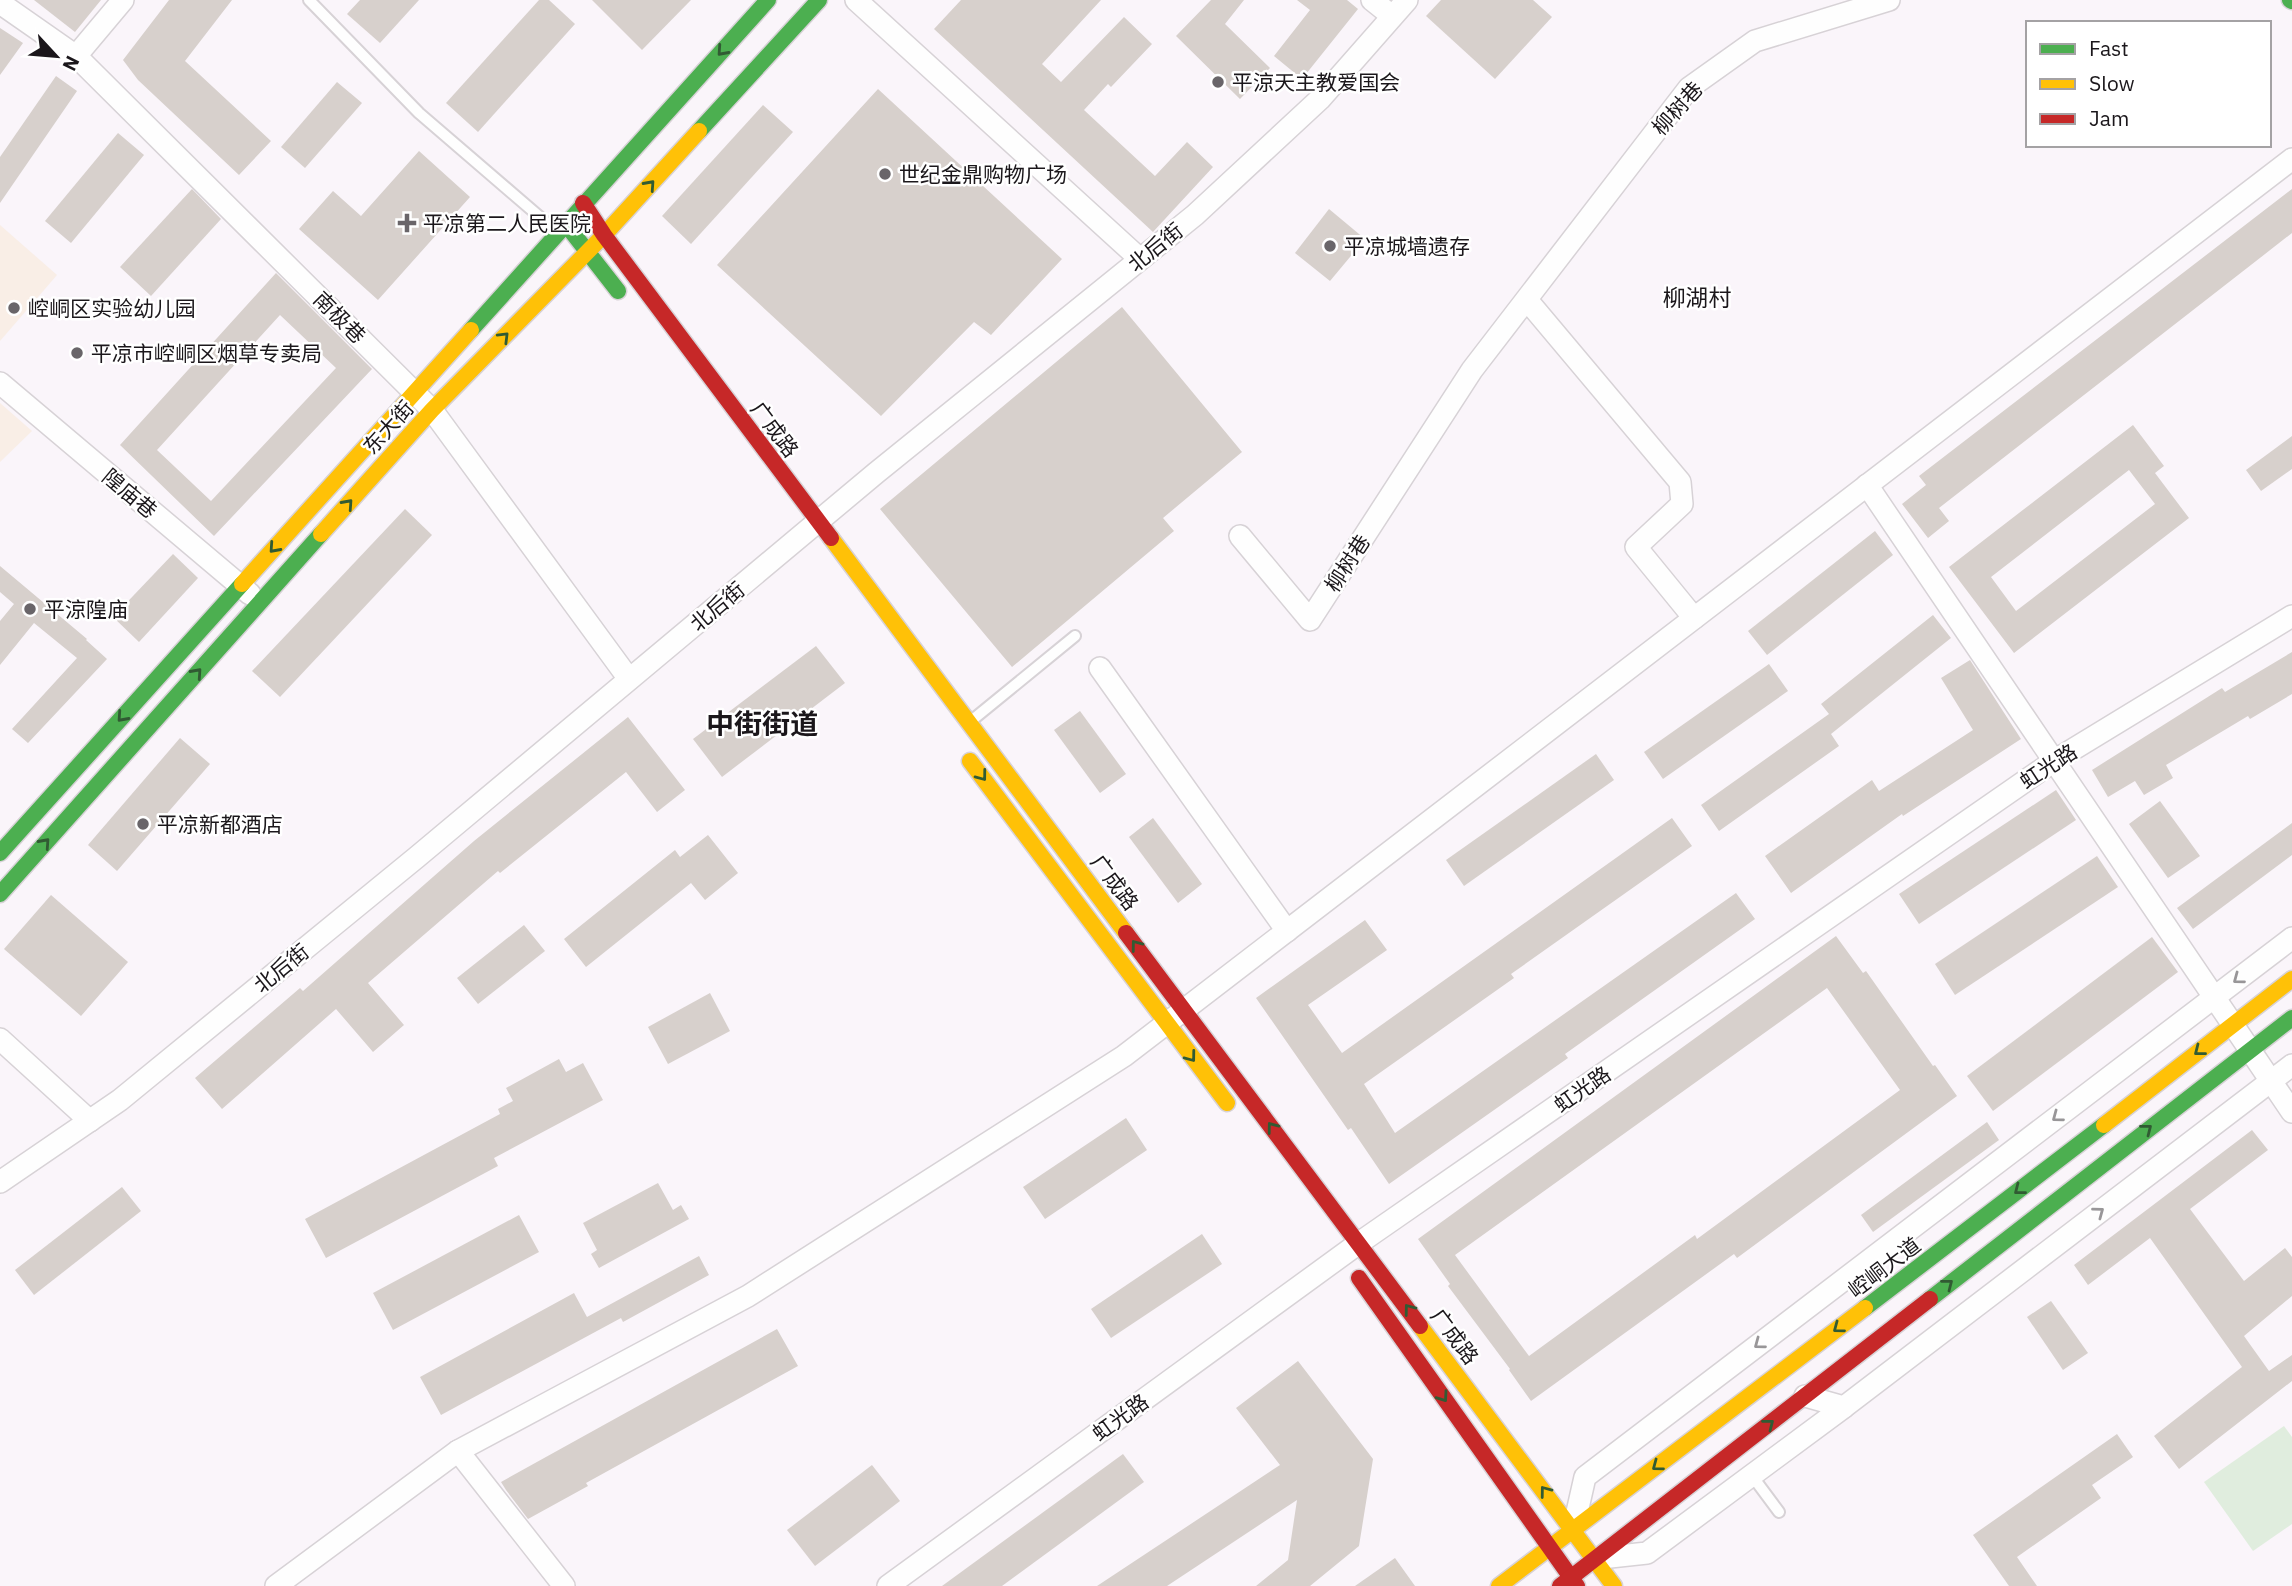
<svg xmlns="http://www.w3.org/2000/svg" width="2292" height="1586" viewBox="0 0 2292 1586" font-family="'IBM Plex Sans','Noto Sans SC',sans-serif">
  <rect width="100%" height="100%" fill="#faf5fa"/>
  <g fill="#f9eee6">
    <path d="M0,225L57,275L0,341Z"/>
    <path d="M0,403L32,431L0,462Z"/>
  </g>
  <path fill="#e0edde" d="M2284,1426L2292,1437V1524L2253,1551L2204,1482Z"/>
  <g fill="#d7d0cc" fill-rule="evenodd">
    <path d="M34,0H101L75,32Z"/>
    <path d="M169,0H232L185,61L271,141L239,175L138,80L123,60Z"/>
    <path d="M360,0H419L380,43L347,14Z"/>
    <path d="M539,0H549L575,24L478,132L446,103Z"/>
    <path d="M592,0H691L642,50Z"/>
    <path d="M961,0H1101L1042,64L1061,82L1124,17L1152,44L1111,87L1108,84L1084,110L1155,176L1187,142L1213,167L1153,232L934,29Z"/>
    <path d="M1211,0H1244L1225,24L1270,68L1240,99L1176,36Z"/>
    <path d="M1297,0H1347L1358,9L1302,79L1274,56L1310,10Z"/>
    <path d="M1441,0H1533L1552,17L1495,79L1426,16Z"/>
    <path d="M0,28L23,43L0,75Z"/>
    <path d="M56,76L77,91L0,203V157Z"/>
    <path d="M337,82L362,103L305,168L281,147Z"/>
    <path d="M878,89L1062,259L991,335L974,322L881,416L717,265Z"/>
    <path d="M763,105L793,132L691,244L662,216Z"/>
    <path d="M118,133L144,155L71,243L45,221Z"/>
    <path d="M419,151L470,197L378,300L299,229L333,191L361,216Z"/>
    <path d="M192,189L221,219L151,296L120,267Z"/>
    <path d="M2292,189V233L1939,508L1949,521L1928,538L1902,504L1926,485L1919,476Z"/>
    <path d="M1329,209L1365,239L1330,281L1295,253Z"/>
    <path d="M276,273L372,369L214,536L120,445ZM280,315L336,368L211,501L157,450Z"/>
    <path d="M1122,307L1242,452L1163,518L1174,531L1012,667L880,509Z"/>
    <path d="M2133,425L2164,466L2155,473L2189,518L2014,653L1949,567ZM2129,470L2155,504L2016,611L1991,577Z"/>
    <path d="M2292,436V469L2261,491L2246,470Z"/>
    <path d="M405,509L432,535L280,697L252,671Z"/>
    <path d="M1875,531L1893,555L1767,655L1748,631Z"/>
    <path d="M173,554L198,578L139,642L113,617Z"/>
    <path d="M0,566L87,639L86,640L107,659L28,743L12,729L77,658L34,623L0,665V621L14,604L0,592Z"/>
    <path d="M1933,615L1951,638L1831,734L1839,746L1719,831L1701,805L1829,714L1821,704Z"/>
    <path d="M816,646L845,683L722,777L693,739Z"/>
    <path d="M2292,652V694L2250,719L2248,716L2166,765L2173,778L2144,795L2135,781L2108,797L2092,770L2222,688L2225,692Z"/>
    <path d="M1970,660L2021,739L1903,816L1902,814L1791,893L1765,856L1872,780L1879,791L1973,730L1941,678Z"/>
    <path d="M1769,664L1788,691L1663,779L1644,752Z"/>
    <path d="M1080,711L1126,774L1100,793L1054,730Z"/>
    <path d="M628,717L685,790L657,812L626,772L500,873L498,871L368,983L404,1025L373,1052L336,1009L222,1109L195,1078L300,988L303,991L474,841Z"/>
    <path d="M180,738L210,764L117,871L88,845Z"/>
    <path d="M1596,754L1614,780L1464,886L1446,860Z"/>
    <path d="M2056,790L2076,820L1919,924L1899,894Z"/>
    <path d="M2160,801L2200,856L2168,878L2129,824Z"/>
    <path d="M1153,818L1202,884L1178,903L1129,837Z"/>
    <path d="M1672,818L1692,846L1511,974L1514,978L1364,1084L1395,1133L1736,893L1755,919L1565,1054L1568,1058L1389,1184L1351,1128L1348,1130L1256,998L1365,920L1387,950L1308,1005L1342,1053Z"/>
    <path d="M2292,823V855L2193,929L2177,908Z"/>
    <path d="M708,835L738,873L705,900L691,883L586,967L564,939L675,850L680,857Z"/>
    <path d="M2097,856L2118,887L1955,995L1935,964Z"/>
    <path d="M51,895L128,962L81,1016L4,949Z"/>
    <path d="M524,925L545,951L478,1004L457,978Z"/>
    <path d="M1836,936L1863,973L1866,971L1933,1066L1935,1065L1957,1096L1737,1258L1734,1254L1531,1401L1509,1370L1510,1369L1448,1286L1450,1284L1418,1239ZM1827,988L1900,1090L1697,1239L1695,1235L1529,1356L1455,1255Z"/>
    <path d="M2152,937L2178,972L1993,1111L1967,1076Z"/>
    <path d="M710,993L730,1031L668,1064L648,1027Z"/>
    <path d="M559,1059L566,1072L583,1063L603,1100L494,1158L498,1166L326,1258L305,1219L500,1114L498,1109L513,1101L506,1088Z"/>
    <path d="M1126,1118L1147,1150L1045,1219L1023,1187Z"/>
    <path d="M1987,1122L1999,1140L1873,1232L1861,1215Z"/>
    <path d="M2252,1130L2268,1150L2190,1209L2244,1281L2285,1248L2292,1257V1296L2244,1336L2269,1371L2292,1355V1381L2179,1469L2154,1436L2242,1367L2150,1238L2088,1285L2074,1265Z"/>
    <path d="M658,1183L673,1210L681,1205L689,1219L599,1268L591,1254L597,1250L583,1223Z"/>
    <path d="M122,1187L141,1211L34,1295L15,1270Z"/>
    <path d="M519,1215L539,1252L393,1330L373,1293Z"/>
    <path d="M1202,1234L1222,1264L1111,1338L1091,1309Z"/>
    <path d="M699,1256L709,1275L623,1322L621,1318L441,1415L420,1377L574,1293L587,1317Z"/>
    <path d="M2051,1301L2088,1353L2063,1370L2027,1317Z"/>
    <path d="M777,1329L798,1366L586,1483L588,1486L528,1519L506,1490L501,1482Z"/>
    <path d="M1298,1361L1373,1459L1359,1546L1310,1586H1256L1288,1560L1297,1500L1167,1586H1097L1280,1465L1236,1408Z"/>
    <path d="M2117,1434L2133,1457L2092,1485L2101,1498L2017,1557L2037,1586H2009L1973,1535Z"/>
    <path d="M1123,1454L1144,1482L1002,1586H942Z"/>
    <path d="M872,1465L900,1501L815,1566L787,1530Z"/>
    <path d="M1395,1558L1415,1586H1355Z"/>
  </g>
  <g fill="none" stroke-linecap="round" stroke-linejoin="round">
    <g stroke="#d7d2d6" stroke-width="14">
      <g id="lane">
        <path d="M309,0L419,113L555,230"/>
        <path d="M971,721L1075,636"/>
        <path d="M1750,1473L1779,1512"/>
      </g>
    </g>
    <g stroke="#d7d2d6" stroke-width="24">
      <g id="street">
        <path d="M856,0L1140,259"/>
        <path d="M1372,0L1392,16"/>
        <path d="M0,3L76,56L432,410L629,679"/>
        <path d="M76,56L123,0"/>
        <path d="M1527,300L1680,482L1682,504L1636,547L1694,618"/>
        <path d="M0,383L250,594"/>
        <path d="M1867,485L2292,1112"/>
        <path d="M1240,536L1310,620L1472,370L1689,88L1755,41L1889,0"/>
        <path d="M1100,668L1287,931"/>
        <path d="M0,1039L90,1121"/>
        <path d="M0,1182L120,1100L417,857L876,473L1195,215L1320,99L1407,0"/>
        <path d="M1805,1396L1844,1407L2292,1065"/>
        <path d="M458,1451L564,1586"/>
        <path d="M1573,1530L1585,1477L2292,938"/>
        <path d="M1601,1558L1647,1553L1844,1407"/>
        <path d="M276,1586L458,1451L748,1296L1124,1056L2292,159"/>
        <path d="M888,1586L1359,1243L2054,761L2292,616"/>
      </g>
    </g>
    <g stroke="#d7d2d6" stroke-width="19">
      <g id="fast">
        <path d="M2290,0L2292,1"/>
        <path d="M699,131L819,0"/>
        <path d="M565,223L618,291"/>
        <path d="M471,330L768,0"/>
        <path d="M0,853L242,584"/>
        <path d="M0,894L321,534"/>
        <path d="M1930,1299L2292,1018"/>
        <path d="M1865,1308L2104,1125"/>
      </g>
    </g>
    <g stroke="#d7d2d6" stroke-width="19">
      <g id="slow">
        <path d="M321,534L432,410L604,235L699,131"/>
        <path d="M831,538L1126,933"/>
        <path d="M242,584L471,330"/>
        <path d="M970,761L1227,1103"/>
        <path d="M2104,1125L2292,979"/>
        <path d="M1420,1326L1614,1586"/>
        <path d="M1499,1586L1865,1308"/>
      </g>
    </g>
    <g stroke="#d7d2d6" stroke-width="19">
      <g id="jam">
        <path d="M583,203L604,235L831,538"/>
        <path d="M1126,933L1420,1326"/>
        <path d="M1359,1278L1577,1586"/>
        <path d="M1560,1586L1930,1299"/>
      </g>
    </g>
    <use href="#lane" stroke="#fefefe" stroke-width="10"/>
    <use href="#street" stroke="#fefefe" stroke-width="21"/>
    <use href="#fast" stroke="#4caf50" stroke-width="16"/>
    <use href="#slow" stroke="#ffc107" stroke-width="16"/>
    <use href="#jam" stroke="#c62828" stroke-width="16"/>
  </g>
  <defs><path id="oneway-chevron" d="M-2-3.5L2.5 0L-2 3.5" fill="none" stroke-width="1.6" stroke-linecap="round" stroke-linejoin="round" transform="scale(1.75)"/></defs>
  <g stroke="#315b33">
    <use href="#oneway-chevron" transform="translate(722 51) rotate(132)"/>
    <use href="#oneway-chevron" transform="translate(650 185) rotate(-48)"/>
    <use href="#oneway-chevron" transform="translate(504 337) rotate(-45)"/>
    <use href="#oneway-chevron" transform="translate(348 504) rotate(-48)"/>
    <use href="#oneway-chevron" transform="translate(274 548) rotate(132)"/>
    <use href="#oneway-chevron" transform="translate(197 673) rotate(-48)"/>
    <use href="#oneway-chevron" transform="translate(122 717) rotate(132)"/>
    <use href="#oneway-chevron" transform="translate(982 776) rotate(53)"/>
    <use href="#oneway-chevron" transform="translate(45 843) rotate(-48)"/>
    <use href="#oneway-chevron" transform="translate(1136 945) rotate(-127)"/>
    <use href="#oneway-chevron" transform="translate(2199 1051) rotate(142)"/>
    <use href="#oneway-chevron" transform="translate(1191 1057) rotate(53)"/>
    <use href="#oneway-chevron" transform="translate(1272 1127) rotate(-127)"/>
    <use href="#oneway-chevron" transform="translate(2147 1129) rotate(-38)"/>
    <use href="#oneway-chevron" transform="translate(2019 1190) rotate(142)"/>
    <use href="#oneway-chevron" transform="translate(1948 1284) rotate(-38)"/>
    <use href="#oneway-chevron" transform="translate(1409 1309) rotate(-127)"/>
    <use href="#oneway-chevron" transform="translate(1838 1328) rotate(143)"/>
    <use href="#oneway-chevron" transform="translate(1443 1397) rotate(55)"/>
    <use href="#oneway-chevron" transform="translate(1769 1424) rotate(-38)"/>
    <use href="#oneway-chevron" transform="translate(1657 1466) rotate(143)"/>
    <use href="#oneway-chevron" transform="translate(1545 1491) rotate(-127)"/>
  </g>
  <g stroke="#989698">
    <use href="#oneway-chevron" transform="translate(2238 979) rotate(143)"/>
    <use href="#oneway-chevron" transform="translate(2057 1117) rotate(143)"/>
    <use href="#oneway-chevron" transform="translate(2099 1212) rotate(-37)"/>
    <use href="#oneway-chevron" transform="translate(1759 1344) rotate(143)"/>
  </g>
  <g fill="#696569" stroke="#fff" stroke-width="2.5">
    <circle cx="1218" cy="82" r="7"/>
    <circle cx="885" cy="174" r="7"/>
    <path d="M403.5 212.5h7v7h7v7h-7v7h-7v-7h-7v-7h7z"/>
    <circle cx="1330" cy="246" r="7"/>
    <circle cx="14" cy="308" r="7"/>
    <circle cx="77" cy="353" r="7"/>
    <circle cx="30" cy="609" r="7"/>
    <circle cx="143" cy="824" r="7"/>
  </g>
  <g text-anchor="middle" dominant-baseline="central" stroke-width="5" stroke-linejoin="round" paint-order="stroke">
    <g font-size="21" fill="#1b171b" stroke="#fff" text-anchor="start">
      <text x="1232" y="82">平涼天主教爱国会</text>
      <text x="899" y="174">世纪金鼎购物广场</text>
      <text x="423" y="223">平凉第二人民医院</text>
      <text x="1344" y="246">平凉城墙遗存</text>
      <text x="28" y="308">崆峒区实验幼儿园</text>
      <text x="91" y="353">平凉市崆峒区烟草专卖局</text>
      <text x="44" y="609">平涼隍庙</text>
      <text x="157" y="824">平凉新都酒店</text>
    </g>
    <g font-size="21" fill="#1b171b" stroke="#fff">
      <text transform="translate(1677 108) rotate(-48)">柳树巷</text>
      <text transform="translate(1155 247) rotate(-39)">北后街</text>
      <text transform="translate(340 317) rotate(45)">南极巷</text>
      <text transform="translate(388 427) rotate(-48)">东大街</text>
      <text transform="translate(775 429) rotate(53)">广成路</text>
      <text transform="translate(130 493) rotate(40)">隍庙巷</text>
      <text transform="translate(1347 563) rotate(-57)">柳树巷</text>
      <text transform="translate(717 606) rotate(-40)">北后街</text>
      <text transform="translate(2048 766) rotate(-33)">虹光路</text>
      <text transform="translate(1115 882) rotate(53)">广成路</text>
      <text transform="translate(281 968) rotate(-39)">北后街</text>
      <text transform="translate(1582 1089) rotate(-35)">虹光路</text>
      <text transform="translate(1884 1267) rotate(-37)">崆峒大道</text>
      <text transform="translate(1455 1336) rotate(53)">广成路</text>
      <text transform="translate(1120 1417) rotate(-36)">虹光路</text>
    </g>
    <g font-size="23" fill="#1b171b" stroke="#fff">
      <text x="1697" y="297">柳湖村</text>
    </g>
    <g font-size="28" font-weight="bold" fill="#1b171b" stroke="#fff">
      <text x="762" y="723">中街街道</text>
    </g>
  </g>
  <rect x="2026" y="21" width="245" height="126" fill="#ffffff" stroke="#a4a2a4" stroke-width="2"/>
  <rect x="2040" y="44" width="35" height="10" fill="#4caf50" stroke="#a4a2a4" stroke-width="2"/>
  <text x="2089" y="56" font-size="21" fill="#1b171b">Fast</text>
  <rect x="2040" y="79" width="35" height="10" fill="#ffc107" stroke="#a4a2a4" stroke-width="2"/>
  <text x="2089" y="91" font-size="21" fill="#1b171b">Slow</text>
  <rect x="2040" y="114" width="35" height="10" fill="#c62828" stroke="#a4a2a4" stroke-width="2"/>
  <text x="2089" y="126" font-size="21" fill="#1b171b">Jam</text>
  <g transform="translate(56 56) rotate(116)" stroke="#ffffff" stroke-width="5" paint-order="stroke">
  <path d="M0-5L12 26L0 18L-12 26Z" fill="#1b171b"/>
  <text y="-10" font-size="19" font-weight="bold" text-anchor="middle" fill="#1b171b">N</text>
  </g>
</svg>
